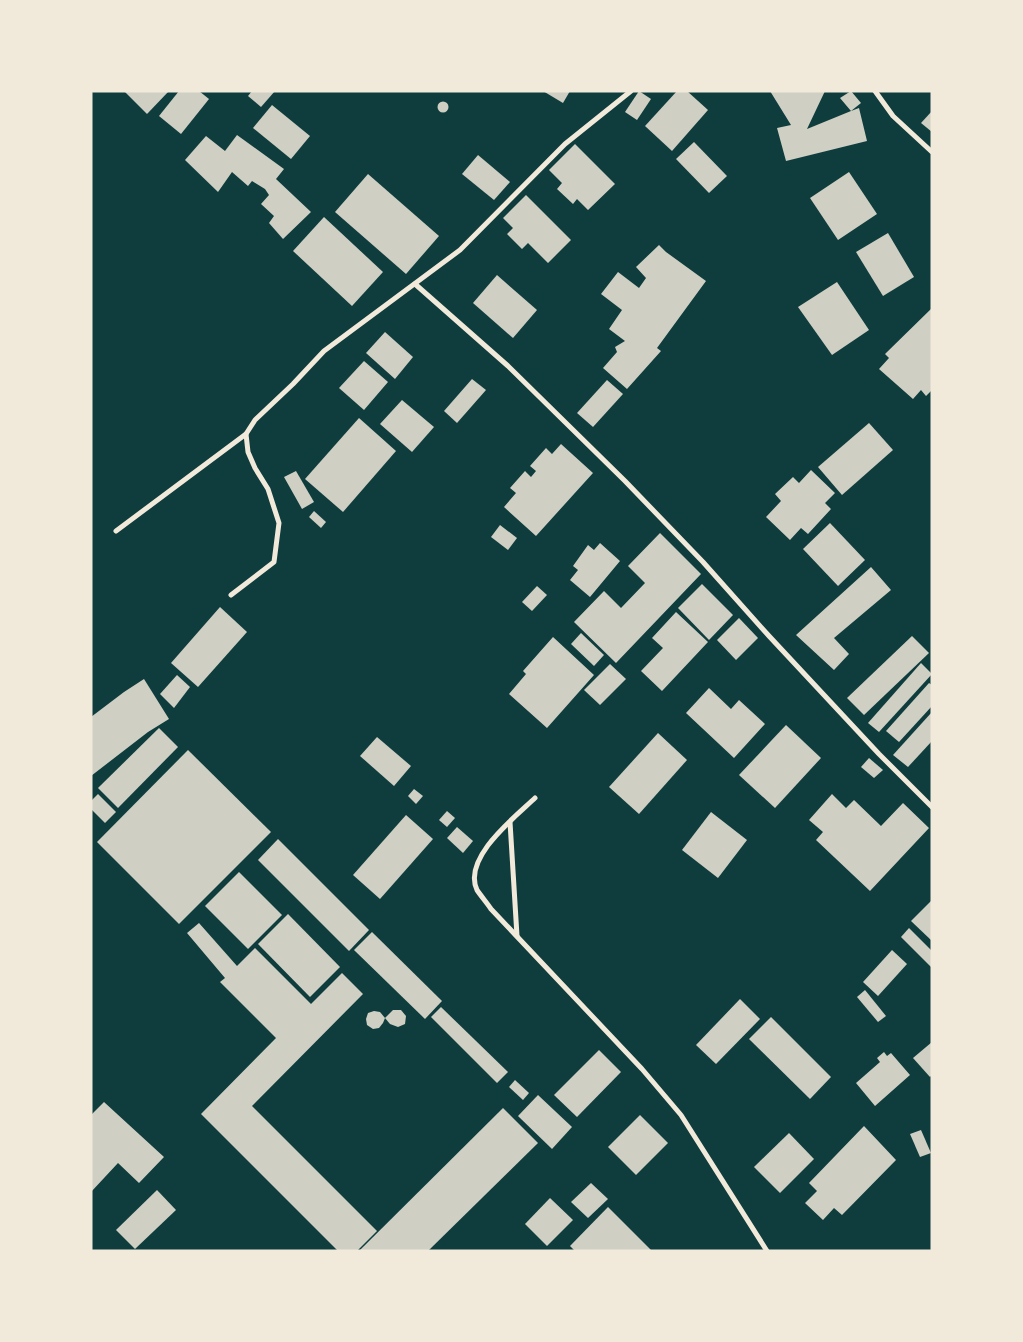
<svg xmlns="http://www.w3.org/2000/svg" width="1023" height="1342" viewBox="0 0 1023 1342" font-family="'Roboto Serif',serif">
  <rect width="100%" height="100%" fill="#0f3d3e"/>
  <g fill="#cfcfc3">
    <path d="M124,91H169L147,114Z"/>
    <path d="M179,91H199L209,99L181,134L159,116Z"/>
    <path d="M252,91H275L261,107L248,96Z"/>
    <path d="M543,91H570L563,103Z"/>
    <path d="M639,91L651,99L637,120L625,112Z"/>
    <path d="M677,91H687L708,110L672,151L645,126Z"/>
    <path d="M770,91H825L807,129L851,111L840,98L851,91L861,103L851,111L859,108L867,141L786,161L777,128L791,125Z"/>
    <circle cx="443" cy="107" r="5.5"/>
    <path d="M272,105L310,136L291,159L253,128Z"/>
    <path d="M932,111V132L921,123Z"/>
    <path d="M237,135L284,169L276,179L311,212L283,239L269,223L274,216L261,204L269,195L265,189L252,181L248,186L232,172L218,192L185,160L206,136L225,151Z"/>
    <path d="M694,142L727,176L709,193L676,159Z"/>
    <path d="M575,144L615,184L588,210L577,199L573,204L557,189L562,183L549,170Z"/>
    <path d="M478,155L510,182L494,200L462,174Z"/>
    <path d="M849,172L877,214L838,240L810,198Z"/>
    <path d="M368,174L439,236L406,274L335,212Z"/>
    <path d="M526,195L571,240L548,263L528,243L522,249L507,234L513,228L503,218Z"/>
    <path d="M324,217L383,272L352,306L293,251Z"/>
    <path d="M888,233L914,277L883,296L856,252Z"/>
    <path d="M659,245L666,252L706,281L657,348L661,351L627,389L603,368L617,352L615,347L625,341L609,329L622,310L601,294L618,272L639,288L646,278L636,267Z"/>
    <path d="M497,275L537,310L513,338L473,303Z"/>
    <path d="M837,282L869,330L832,355L798,307Z"/>
    <path d="M932,308V390L926,396L921,390L913,399L879,369L889,358L885,354Z"/>
    <path d="M385,332L413,357L395,379L366,353Z"/>
    <path d="M364,361L388,382L364,410L339,388Z"/>
    <path d="M472,379L486,390L457,423L444,411Z"/>
    <path d="M607,380L623,394L593,427L577,413Z"/>
    <path d="M402,400L434,427L412,452L380,424Z"/>
    <path d="M359,418L396,451L343,512L305,479Z"/>
    <path d="M869,423L893,450L842,495L818,467Z"/>
    <path d="M561,444L593,473L536,536L504,507L516,493L510,488L525,471L531,477L536,471L530,466L546,448L552,454Z"/>
    <path d="M811,470L835,493L825,503L831,509L808,534L801,528L790,540L766,517L781,501L775,494L793,477L799,483Z"/>
    <path d="M296,471L314,502L302,509L284,477Z"/>
    <path d="M314,511L326,522L321,528L309,517Z"/>
    <path d="M830,523L865,560L838,586L803,549Z"/>
    <path d="M500,525L517,538L508,550L491,537Z"/>
    <path d="M660,533L701,574L616,663L574,622L604,591L621,608L645,583L628,566Z"/>
    <path d="M600,543L620,561L590,597L570,580L578,570L573,566L588,545L594,550Z"/>
    <path d="M871,567L891,590L834,638L849,654L834,670L796,635Z"/>
    <path d="M702,584L733,615L709,640L678,608Z"/>
    <path d="M537,586L547,595L532,611L522,602Z"/>
    <path d="M220,607L247,632L198,687L171,663Z"/>
    <path d="M676,612L708,642L662,691L641,671L663,648L652,638Z"/>
    <path d="M739,618L758,638L736,660L717,640Z"/>
    <path d="M581,633L604,655L594,666L571,644Z"/>
    <path d="M912,636L929,653L864,715L847,698Z"/>
    <path d="M553,637L594,675L547,728L509,694L526,674L523,671Z"/>
    <path d="M921,663L932,674L879,732L868,723Z"/>
    <path d="M610,664L626,679L600,705L584,690Z"/>
    <path d="M177,675L190,687L174,708L160,694Z"/>
    <path d="M144,679L169,719L148,732L91,776V717L124,692Z"/>
    <path d="M929,683L932,685V706L899,742L886,731Z"/>
    <path d="M709,688L731,709L739,700L765,724L734,758L686,713Z"/>
    <path d="M932,712V741L908,767L893,755Z"/>
    <path d="M786,725L821,758L775,808L739,775Z"/>
    <path d="M159,728L178,747L118,808L98,788Z"/>
    <path d="M658,733L687,760L639,814L609,787Z"/>
    <path d="M377,737L411,766L394,786L360,756Z"/>
    <path d="M188,750L271,832L179,924L97,842Z"/>
    <path d="M869,758L883,770L874,778L861,767Z"/>
    <path d="M414,789L423,796L416,804L408,796Z"/>
    <path d="M98,794L116,812L105,823L91,809V801Z"/>
    <path d="M832,794L846,808L854,800L881,826L903,803L929,828L870,891L816,840L823,832L809,820Z"/>
    <path d="M447,811L455,818L447,827L439,820Z"/>
    <path d="M711,812L747,840L718,878L682,850Z"/>
    <path d="M406,815L433,839L380,899L353,875Z"/>
    <path d="M457,827L473,841L463,853L447,838Z"/>
    <path d="M278,839L369,930L349,951L258,860Z"/>
    <path d="M239,872L282,915L248,949L205,906Z"/>
    <path d="M932,900V941L911,921Z"/>
    <path d="M288,914L340,967L310,997L258,944Z"/>
    <path d="M199,923L237,966L255,948L311,1004L342,973L363,994L252,1106L377,1231L357,1251H338L201,1114L276,1038L220,982L225,978L187,933Z"/>
    <path d="M909,928L932,951V968L901,937Z"/>
    <path d="M372,932L442,1001L425,1019L354,950Z"/>
    <path d="M892,950L907,964L878,996L863,982Z"/>
    <path d="M865,990L886,1016L878,1022L857,997Z"/>
    <path d="M740,999L760,1019L716,1064L696,1045Z"/>
    <path d="M441,1007L508,1072L497,1083L431,1017Z"/>
    <path d="M393,1010H401L406,1016L405,1024L398,1027L390,1024L385,1018Z"/>
    <path d="M374,1011L380,1012L385,1018L383,1023L379,1028L373,1029L367,1025L366,1019L368,1013Z"/>
    <path d="M771,1017L831,1077L810,1099L749,1039Z"/>
    <path d="M932,1042V1075L930,1077L913,1058Z"/>
    <path d="M599,1050L621,1072L577,1117L554,1095Z"/>
    <path d="M884,1052L887,1056L891,1053L910,1075L875,1106L856,1083L880,1062L877,1058Z"/>
    <path d="M515,1080L529,1093L523,1100L509,1087Z"/>
    <path d="M538,1095L572,1127L552,1149L518,1116Z"/>
    <path d="M104,1102L164,1157L139,1183L118,1163L91,1192V1115Z"/>
    <path d="M503,1108L538,1143L428,1251H359Z"/>
    <path d="M640,1115L668,1143L636,1175L608,1147Z"/>
    <path d="M864,1126L896,1160L842,1215L834,1208L823,1220L805,1203L817,1191L809,1183Z"/>
    <path d="M921,1130L931,1153L920,1157L910,1134Z"/>
    <path d="M789,1133L814,1159L780,1193L754,1167Z"/>
    <path d="M591,1183L608,1199L588,1218L571,1202Z"/>
    <path d="M157,1190L176,1210L135,1249L116,1230Z"/>
    <path d="M550,1198L573,1220L547,1246L525,1224Z"/>
    <path d="M608,1207L652,1251H575L570,1246Z"/>
  </g>
  <g fill="none" stroke-linecap="round" stroke-linejoin="round">
    <g stroke="#f1e9da" stroke-width="5">
      <path d="M875,91L893,116L932,152"/>
      <path d="M415,284L508,366L625,481L703,562L769,636L879,754L932,807"/>
      <path d="M116,531L246,434"/>
      <path d="M231,595L274,562L279,523L268,489L255,468L248,452L246,434L255,420L293,384L324,351L460,250L565,144L631,91"/>
      <path d="M535,798C515,817 462,858 477,890C481,896 487,903 491,909L642,1069L681,1115L767,1251"/>
      <path d="M510,822L517,936"/>
    </g>
  </g>
  <rect width="1023" height="1342" fill="none" stroke="#f1e9da" stroke-width="185"/>
</svg>
